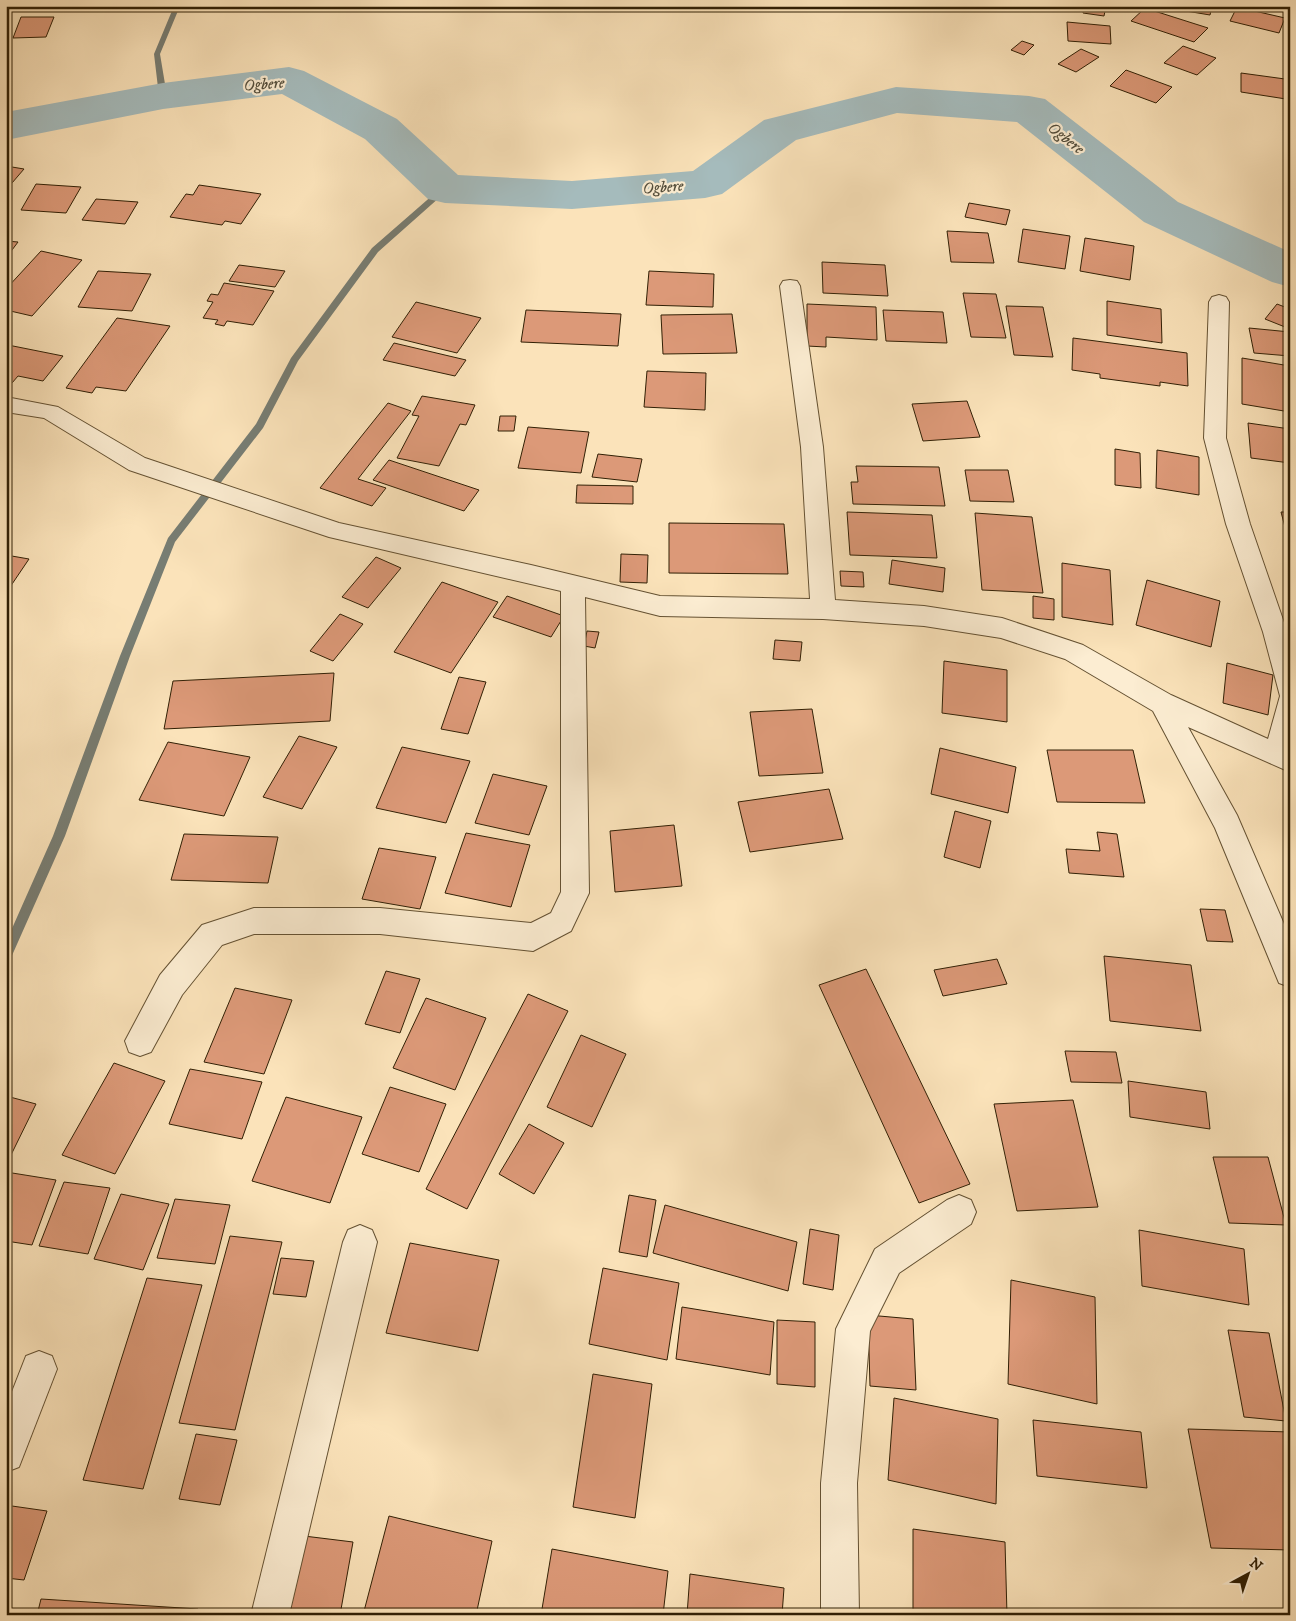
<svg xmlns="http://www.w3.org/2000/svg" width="1296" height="1621" viewBox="0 0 1296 1621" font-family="'IM FELL DW Pica',serif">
  <rect width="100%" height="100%" fill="#fbe3ba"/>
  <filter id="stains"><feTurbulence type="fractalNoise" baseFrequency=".004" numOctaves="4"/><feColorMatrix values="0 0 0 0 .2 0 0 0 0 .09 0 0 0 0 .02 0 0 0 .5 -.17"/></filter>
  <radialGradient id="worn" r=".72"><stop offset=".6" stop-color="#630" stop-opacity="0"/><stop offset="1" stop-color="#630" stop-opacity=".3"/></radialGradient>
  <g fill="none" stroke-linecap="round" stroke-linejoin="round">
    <g fill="#777d73" fill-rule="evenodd">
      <path d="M174,6H180L160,54L167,96L163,98L159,96L154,54Z"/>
      <path d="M442,187L449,189L378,252L298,361L263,428L175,542L130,656L65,836L10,960L6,962V942L53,836L120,656L168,538L256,424L291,358L372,248Z"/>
    </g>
    <path fill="#a5bbbc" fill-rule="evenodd" d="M289,67L304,71L397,119L458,175L572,181L693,171L764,120L896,87L1029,96L1045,99L1178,202L1290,252V287L1272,282L1144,222L1017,122L897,113L796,140L722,194L705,198L572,209L445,203L428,199L365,139L282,94L163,109L6,140V112L163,83Z"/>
  </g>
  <g fill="#dc9978" stroke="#312005">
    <path d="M1084,6H1106L1104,16L1083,13Z"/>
    <path d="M1175,6H1212L1210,15L1174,9Z"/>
    <path d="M1237,7L1285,18L1279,33L1230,21Z"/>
    <path d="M1145,8L1208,28L1194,42L1131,21Z"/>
    <path d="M21,17H54L46,37L13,38Z"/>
    <path d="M1067,22L1110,26L1111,44L1068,41Z"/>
    <path d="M1022,41L1034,45L1024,55L1011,50Z"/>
    <path d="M1183,46L1216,58L1197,75L1164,63Z"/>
    <path d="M1081,49L1099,57L1076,72L1058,64Z"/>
    <path d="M1126,70L1172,87L1156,103L1110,86Z"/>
    <path d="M1241,73L1285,79L1286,99L1241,92Z"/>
    <path d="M6,166L24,169L6,190Z"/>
    <path d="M36,184L81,187L66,213L21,210Z"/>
    <path d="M199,185L261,194L241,224L225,221L222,225L170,217L186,194L193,195Z"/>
    <path d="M96,199L138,202L125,224L82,220Z"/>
    <path d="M969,203L1010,210L1006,225L965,217Z"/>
    <path d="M1023,229L1070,236L1065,269L1018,262Z"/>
    <path d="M947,231L988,233L994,263L951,262Z"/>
    <path d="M1085,238L1134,246L1130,280L1080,271Z"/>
    <path d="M6,241L18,242L6,258Z"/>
    <path d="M41,251L82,260L32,316L6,310V289Z"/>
    <path d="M822,262L885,265L888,296L823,293Z"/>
    <path d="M239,265L285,271L275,287L229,281Z"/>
    <path d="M98,271L151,274L132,311L78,307Z"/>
    <path d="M649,271L714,274L713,307L646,305Z"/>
    <path d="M224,283L274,291L253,325L227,321L224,326L215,324L218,320L203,318L213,302L207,301L211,294L218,295Z"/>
    <path d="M963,293L996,294L1006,338L971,337Z"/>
    <path d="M1107,301L1161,309L1162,343L1107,335Z"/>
    <path d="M416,302L481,318L457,353L392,337Z"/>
    <path d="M807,304L876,307L877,340L826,337V347L807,346Z"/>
    <path d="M1277,304L1290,309V329L1265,319Z"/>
    <path d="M1006,306L1043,307L1053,357L1014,355Z"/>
    <path d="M526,310L621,314L618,346L521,342Z"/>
    <path d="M883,310L943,312L947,343L886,341Z"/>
    <path d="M732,314L737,353L663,354L661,315Z"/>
    <path d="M117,318L170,326L126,391L96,387L92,393L66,388Z"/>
    <path d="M1249,328L1290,332V356L1254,353Z"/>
    <path d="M1073,338L1187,353L1188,386L1160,382V386L1100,378V374L1072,370Z"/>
    <path d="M394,343L466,360L455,376L383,360Z"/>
    <path d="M8,345L63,356L43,381L18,376L12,383L6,381Z"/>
    <path d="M1242,358L1290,366V412L1242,404Z"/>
    <path d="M647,371L706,373L705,410L644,407Z"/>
    <path d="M422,396L475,405L466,425L460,424L439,466L397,458L419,416L412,415Z"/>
    <path d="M967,401L980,437L923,441L912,404Z"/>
    <path d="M388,403L411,411L358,479L386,488L372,506L320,488Z"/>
    <path d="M500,416H516L514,431H498Z"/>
    <path d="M1248,423L1290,429V463L1251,458Z"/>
    <path d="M528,427L589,432L581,473L518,468Z"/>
    <path d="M1115,449L1140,453L1141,488L1115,485Z"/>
    <path d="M1157,450L1199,457V495L1156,488Z"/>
    <path d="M598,454L642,459L637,482L592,477Z"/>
    <path d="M389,460L479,490L464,511L373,480Z"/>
    <path d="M856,466L939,467L945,506L853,504L851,482H858Z"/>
    <path d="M965,470H1008L1014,502L970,501Z"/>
    <path d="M577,485L633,486V504L576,503Z"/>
    <path d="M847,512L932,515L937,558L850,555Z"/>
    <path d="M1281,512H1290V546Z"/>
    <path d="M975,513L1032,517L1043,593L982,590Z"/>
    <path d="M669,523L784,524L788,574L669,573Z"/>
    <path d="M621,554L648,555L647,583L620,582Z"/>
    <path d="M6,555L29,559L6,593Z"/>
    <path d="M376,557L401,568L368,608L342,597Z"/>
    <path d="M892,560L945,568L943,592L889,584Z"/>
    <path d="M1062,563L1110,570L1113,625L1062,617Z"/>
    <path d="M840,571L863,572L864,587L841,586Z"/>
    <path d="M1147,580L1220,601L1211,647L1136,625Z"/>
    <path d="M442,582L498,602L451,673L394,652Z"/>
    <path d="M507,596L564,616L551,637L493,617Z"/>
    <path d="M1033,596L1054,599V620L1033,618Z"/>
    <path d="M340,614L363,624L333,661L310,651Z"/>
    <path d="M587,631L599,632L595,648L584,646Z"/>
    <path d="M775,640L802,642L800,661L773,659Z"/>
    <path d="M944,661L1007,670V722L942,713Z"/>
    <path d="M1227,663L1273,675L1268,715L1223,703Z"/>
    <path d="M334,673L330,721L164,729L173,681Z"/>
    <path d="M459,677L486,682L468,734L441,729Z"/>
    <path d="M812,709L823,773L759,776L750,712Z"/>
    <path d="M299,736L337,747L302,809L263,797Z"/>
    <path d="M168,742L250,757L224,816L139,800Z"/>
    <path d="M402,747L470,761L446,823L376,808Z"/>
    <path d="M940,748L1016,767L1008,813L931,794Z"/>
    <path d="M1047,750H1133L1145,803L1057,802Z"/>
    <path d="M493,774L547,786L529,835L475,823Z"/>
    <path d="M829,789L843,839L750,852L738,802Z"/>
    <path d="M955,811L991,821L980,868L944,857Z"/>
    <path d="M674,825L682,886L615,892L610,831Z"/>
    <path d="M1097,832L1117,834L1124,877L1069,873L1066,849L1100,851Z"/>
    <path d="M466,833L530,845L511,907L445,893Z"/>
    <path d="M184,834L278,837L268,883L171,880Z"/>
    <path d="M379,848L436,857L420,909L362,899Z"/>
    <path d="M1200,909L1225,910L1233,942L1207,941Z"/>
    <path d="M1104,956L1191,965L1201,1031L1110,1021Z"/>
    <path d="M997,959L1007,984L943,996L934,970Z"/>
    <path d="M866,969L970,1184L919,1203L819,985Z"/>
    <path d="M386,971L420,979L400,1033L365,1024Z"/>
    <path d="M235,988L292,1000L264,1074L204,1062Z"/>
    <path d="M528,994L568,1011L467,1209L426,1189Z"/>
    <path d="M426,998L486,1018L455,1090L393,1068Z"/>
    <path d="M581,1035L626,1054L592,1127L547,1107Z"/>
    <path d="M1065,1051L1116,1052L1122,1083L1071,1082Z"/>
    <path d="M114,1063L165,1081L115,1174L62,1155Z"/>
    <path d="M190,1069L262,1082L242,1139L169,1124Z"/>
    <path d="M1128,1081L1206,1092L1210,1129L1130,1117Z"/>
    <path d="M390,1087L446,1104L419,1172L362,1154Z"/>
    <path d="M10,1097L36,1104L10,1157L6,1156V1105Z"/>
    <path d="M286,1097L362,1117L330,1203L252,1181Z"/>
    <path d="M1073,1100L1098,1207L1017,1211L994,1104Z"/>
    <path d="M529,1124L564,1143L534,1194L499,1174Z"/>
    <path d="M1213,1157H1268L1286,1225L1229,1223Z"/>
    <path d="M6,1172L56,1180L32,1245L6,1241Z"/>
    <path d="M64,1182L110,1188L88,1254L39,1246Z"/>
    <path d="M121,1194L169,1204L143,1270L94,1259Z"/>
    <path d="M629,1195L656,1200L647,1257L619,1252Z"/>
    <path d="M175,1199L230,1205L215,1264L157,1258Z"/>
    <path d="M665,1205L797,1242L788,1291L653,1253Z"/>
    <path d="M810,1229L839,1235L833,1290L803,1284Z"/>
    <path d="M1139,1230L1244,1249L1249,1305L1142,1286Z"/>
    <path d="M230,1236L282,1242L235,1430L179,1423Z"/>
    <path d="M410,1243L499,1260L478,1351L386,1333Z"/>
    <path d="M281,1258L314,1261L306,1297L273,1294Z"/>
    <path d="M603,1268L679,1283L667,1360L589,1344Z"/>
    <path d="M147,1278L202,1285L143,1489L83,1480Z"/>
    <path d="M1011,1280L1095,1297L1097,1404L1008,1384Z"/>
    <path d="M682,1307L774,1322L770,1375L676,1359Z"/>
    <path d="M868,1315L913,1319L916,1390L870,1386Z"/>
    <path d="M777,1320L815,1322V1387L777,1384Z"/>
    <path d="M1228,1330L1269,1333L1286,1421L1244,1417Z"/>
    <path d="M593,1374L652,1384L635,1518L573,1507Z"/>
    <path d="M894,1398L998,1419L996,1504L888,1480Z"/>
    <path d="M1033,1420L1141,1432L1147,1488L1037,1476Z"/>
    <path d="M1188,1429L1290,1432V1550L1211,1548Z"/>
    <path d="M196,1434L237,1440L220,1505L179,1499Z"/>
    <path d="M12,1506L47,1511L24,1580L6,1578V1523Z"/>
    <path d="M389,1516L492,1541L476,1615H363Z"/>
    <path d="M913,1529L1005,1542L1007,1615H913Z"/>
    <path d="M304,1536L353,1542L340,1615H288Z"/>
    <path d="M552,1549L668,1571L663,1615H541Z"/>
    <path d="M690,1574L784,1588L782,1615H687Z"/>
    <path d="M41,1599L198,1609L196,1615H37Z"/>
  </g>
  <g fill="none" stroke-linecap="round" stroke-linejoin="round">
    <g stroke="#645132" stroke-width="2">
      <g id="minor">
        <path d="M790,280L797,281L800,286L823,447L835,600L924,606L1002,618L1083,645L1171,695L1268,739L1280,696L1263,632L1226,524L1204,438L1209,302L1212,297L1219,295L1226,297L1229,302L1226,438L1250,524L1290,640V772L1188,727L1237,815L1290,938V987L1279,983L1215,828L1153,711L1065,659L1001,638L924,626L823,619L660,616L585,597L589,893L571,931L533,951L380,934H254L222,945L182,995L151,1052L140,1056L129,1052L125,1041L160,975L202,925L254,908H380L531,923L551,913L561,892V591L329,537L129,470L44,418L6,412V397L58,407L145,458L339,523L531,565L660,596L810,599L801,447L780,286L783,281Z"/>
        <path d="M959,1195L971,1200L976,1212L971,1224L899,1273L870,1331L857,1483L859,1615H821V1483L836,1329L875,1249L947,1200Z"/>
        <path d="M360,1225L372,1230L377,1242L289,1615H251L343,1242L348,1230Z"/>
        <path d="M39,1351L52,1356L57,1369L19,1467L6,1472V1407L26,1356Z"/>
      </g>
    </g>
    <use href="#minor" fill="#fcedd2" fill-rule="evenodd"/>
  </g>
  <g text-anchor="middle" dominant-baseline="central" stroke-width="4.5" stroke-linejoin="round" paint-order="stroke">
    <g font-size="16" font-style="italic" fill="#544e3c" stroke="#fcedd2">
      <text transform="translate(264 84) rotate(-5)">Ogbere</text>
      <text transform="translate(1066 138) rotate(38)">Ogbere</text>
      <text transform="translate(663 187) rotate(-5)">Ogbere</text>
    </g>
  </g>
  <rect width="1296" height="1621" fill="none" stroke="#fbe3ba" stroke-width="25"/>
  <rect x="8" y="8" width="1281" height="1606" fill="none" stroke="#312005" stroke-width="2.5"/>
  <rect x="12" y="12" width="1271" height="1596" fill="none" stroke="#312005"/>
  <g transform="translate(1248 1574) rotate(40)" stroke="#fcedd2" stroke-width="4" paint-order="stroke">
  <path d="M0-4L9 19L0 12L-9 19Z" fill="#312005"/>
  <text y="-8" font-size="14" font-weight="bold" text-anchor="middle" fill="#312005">N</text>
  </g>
  <rect width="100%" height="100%" filter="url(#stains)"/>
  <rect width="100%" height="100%" fill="url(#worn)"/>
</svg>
